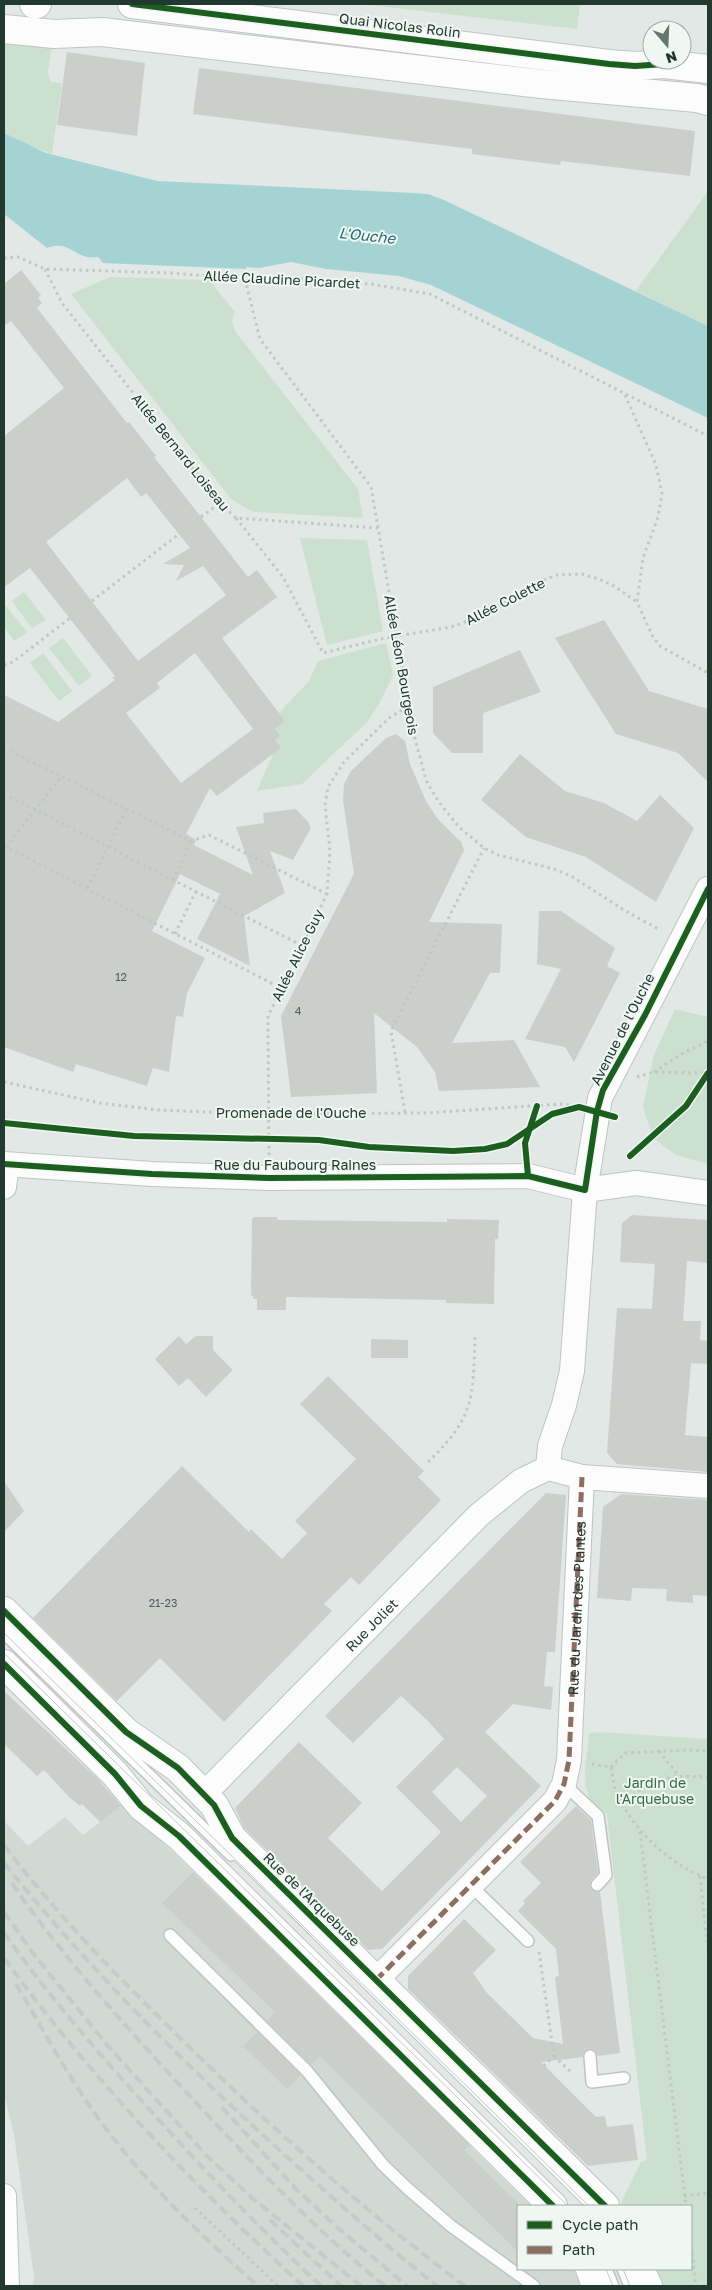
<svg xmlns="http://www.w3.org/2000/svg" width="712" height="2290" viewBox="0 0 712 2290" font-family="'Golos Text',sans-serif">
  <rect width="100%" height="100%" fill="#e2e8e5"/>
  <path fill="#d0d9d4" d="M124,1804L531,2206H518V2269H574L581,2286H33L34,2277L14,2135L4,2093V1821L28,1846L65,1817L83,1835Z"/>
  <g fill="#cce0d0">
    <path d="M361,4H580L577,29Z"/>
    <path d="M4,39L52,45L48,72L51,82L62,83L52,154L19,142L4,133Z"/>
    <path d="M708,191V326L636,291Z"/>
    <path d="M110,277L209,280L235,312L232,321L235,331L358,489L363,518L255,512L247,509L231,499L71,294Z"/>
    <path d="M300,538L367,540L383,631L327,645Z"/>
    <path d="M24,592L46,620L32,628L12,601Z"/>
    <path d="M6,606L27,632L14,641L4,627V608Z"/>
    <path d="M63,638L92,676L79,686L49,648Z"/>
    <path d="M386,643L393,675L379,704L367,722L302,784L257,791L273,754L275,729L285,721L279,713L309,681L318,661Z"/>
    <path d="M43,653L72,691L59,701L30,663Z"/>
    <path d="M675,1009L708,1017V1164L676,1155L653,1138L643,1107L654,1055Z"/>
    <path d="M599,1732L708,1739V2286H663L654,2269H691V2206H622L621,2203L641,2162L647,2160L607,1814C575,1800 587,1762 589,1733Z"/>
  </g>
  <path fill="#a5d3d4" d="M4,133L46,153L157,181L414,193L428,194L444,200L708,326V418L431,285L399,276L326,269L291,262L259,268L246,267V269L103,263L98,257C74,261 72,239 47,248L4,214Z"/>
  <g fill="#cacfcc" fill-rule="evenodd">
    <path d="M67,52L145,63L137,136L57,125Z"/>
    <path d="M199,68L695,131L690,176L561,161L560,165L472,154V149L193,114Z"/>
    <path d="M21,270L41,295L38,298L42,303L37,308L127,423L129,422L156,456L154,457L248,577L257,570L277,597L222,638L285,721L275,729L280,736L275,740L281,748L217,796L210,788L186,834L196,840L194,845L253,875L236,827L264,823L263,813L296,809L308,822L311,828L293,860L270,851L285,893L244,916L250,966L197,939L220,894L180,874L152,931L205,958L187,993L183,1017L176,1016L169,1072L153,1068L147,1086L76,1064L73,1072L4,1047V695L58,722L115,680L112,678L115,676L30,568L4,587V436L64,388L11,321L4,326V284ZM127,478L141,497L146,493L190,548L163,564L184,565L176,581L203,566L226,595L138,661L46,542ZM195,653L253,729L181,783L126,713L160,688L157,683Z"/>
    <path d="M604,620L649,691L708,709V782L678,753L616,734L555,638Z"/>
    <path d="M520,650L541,692L483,713V753H452L433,733V687Z"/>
    <path d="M396,734L405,741L410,764L426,801L437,818L461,842L464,850L429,922L502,924L500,973H490L452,1043L514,1040L540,1087L439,1091L435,1072L417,1047L374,1013L377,1093L291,1097L281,1016L354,874L343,800L344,784L351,771L386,738Z"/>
    <path d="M520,754L565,791L604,803L637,821L660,795L694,828L656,902L586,857L526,837L481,800Z"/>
    <path d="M539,911H561L615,948L607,966L620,973L574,1062L565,1047L525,1039L561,969L537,964Z"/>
    <path d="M632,1215L708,1220V1263L687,1261L683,1321H701L700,1340L708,1341V1364L691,1363L685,1435L708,1437V1472L617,1464L607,1453L617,1308L652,1309L655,1264L620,1262L622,1223Z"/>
    <path d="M254,1217H277V1220L447,1222V1219L499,1220L498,1239H495L494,1304L446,1303V1300L286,1297V1310H257V1299H253V1295L251,1296L252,1219Z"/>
    <path d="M179,1336L186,1344L196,1336H213V1350L233,1370L206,1397L188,1378L179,1386L155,1359Z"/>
    <path d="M371,1339L408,1340V1358H371Z"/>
    <path d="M328,1376L424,1471L418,1477L441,1500L359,1585L351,1577L324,1604L332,1611L224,1722L160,1658L117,1701L33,1618L182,1466L249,1532L251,1529L282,1559L307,1533L295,1521L356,1459L300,1404Z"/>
    <path d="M4,1481L24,1511L4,1532Z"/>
    <path d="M546,1493L566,1495L555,1652H547L544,1686L553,1687L551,1710L513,1704L485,1732L541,1786L382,1949L368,1950L244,1828L235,1808L299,1742L362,1803L328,1838L382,1891L441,1832L396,1787L444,1739L428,1721L401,1696L353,1743L325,1716ZM457,1767L487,1796L461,1822L432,1792Z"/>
    <path d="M621,1494L708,1500V1596L693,1595V1603L666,1601L667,1589L632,1588L631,1601L597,1598L603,1507Z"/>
    <path d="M4,1691L98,1779L121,1806L100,1822L82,1804L80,1806L70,1798L44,1770L37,1776L4,1744Z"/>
    <path d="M576,1806L591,1820L598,1873L591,1880L590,1887L595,1892H600L620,2053L598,2056L594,2050L589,2049L584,2052L583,2057L541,2062L596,2117L605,2116L607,2127L633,2124L638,2160L588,2166L408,1989V1976L464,1919L496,1950L473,1973L487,1993L533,2038L563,2044L555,1977L559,1976L556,1949L518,1911L525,1903L523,1901L541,1883L520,1862Z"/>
    <path d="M193,1872L470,2145L464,2150L518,2203V2252L320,2056L311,2065L267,2021L275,2012L162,1903Z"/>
    <path d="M257,2032L301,2075L287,2089L243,2046Z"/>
  </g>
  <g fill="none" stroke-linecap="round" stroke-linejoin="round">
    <g stroke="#bfc4c2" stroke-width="14">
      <g id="lane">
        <path d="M4,1633L231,1855"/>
        <path d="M564,1784L598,1816L606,1875L597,1885"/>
        <path d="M470,1885L528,1941"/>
        <path d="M170,1935L307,2071L383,2165L407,2188L451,2226L534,2286"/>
        <path d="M590,2056L592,2082L624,2078"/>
        <path d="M606,2269L613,2286"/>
        <path d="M623,2269L630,2286"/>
      </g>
    </g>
    <g stroke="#bfc4c2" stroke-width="26">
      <g id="street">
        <path d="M4,1164L152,1174L269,1178L528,1176L585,1190L636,1183L708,1193"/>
        <path d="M4,1187L7,1165"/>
        <path d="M548,1468L550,1446L564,1405L572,1371L585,1190L600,1098L708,889"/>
        <path d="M548,1468L582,1477L708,1486"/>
        <path id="s1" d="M204,1794L479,1515L521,1481L548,1468"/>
        <path id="s2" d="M376,1980L555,1801L564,1784L569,1760L582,1477"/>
        <path d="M4,2196L7,2286"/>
      </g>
    </g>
    <g stroke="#bfc5c2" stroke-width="30">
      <g id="secondary">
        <path d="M34,4H37"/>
        <path d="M132,4L609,64L635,66L664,64L708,69"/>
        <path d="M4,29L54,34L102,32L541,84L697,98L708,101"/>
        <path d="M4,1611L126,1732L178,1768L214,1805L232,1838L605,2206"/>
        <path d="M4,1664L115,1774L141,1806L179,1836L553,2206"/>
        <path d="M590,2269L596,2286"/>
        <path d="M640,2269L648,2286"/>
      </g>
    </g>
    <g stroke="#c0c8c4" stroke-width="3" stroke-dasharray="2.5 4" stroke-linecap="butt">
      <path d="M4,258L18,257L45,269L170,273L245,279H315L371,284L430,294L708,436"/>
      <path d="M45,269L62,303L220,503L236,518L378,528"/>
      <path d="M245,279L260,339L371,487L413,731L426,780L438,801L459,827L484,848L498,855L554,869L571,876L624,910L660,930"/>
      <path d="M625,395L656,465L662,494L658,517L643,558L637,602L653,637L660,646L708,673"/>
      <path d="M201,517L220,503"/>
      <path d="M236,518L283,577L323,653L385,638L451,627L476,618L513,598L530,585L557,575L582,574L599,579L614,586L637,602"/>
      <path d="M92,601L179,534"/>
      <path d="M4,665L13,662L70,618"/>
      <path d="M4,748L191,841L209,835L327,894"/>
      <path d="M4,794L301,945"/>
      <path d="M4,846L281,988"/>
      <path d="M6,847L61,777"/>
      <path d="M173,880L191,841"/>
      <path d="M87,888L127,809"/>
      <path d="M175,934L196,891"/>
      <path d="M654,1072L683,1053L708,1041"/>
      <path d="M637,1077L653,1072L708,1073"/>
      <path d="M4,1082L100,1103L158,1110L207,1112L267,1114L426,1113L562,1104L575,1106"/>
      <path d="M405,1112L391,1031L484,848"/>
      <path d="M525,1153L527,1133L537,1106"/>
      <path d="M269,1155L268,1016L327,894L330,851L325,805L328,787L344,762L389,718L408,706"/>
      <path d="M428,1462C475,1417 473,1398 475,1336"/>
      <path d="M659,1751L678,1775"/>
      <path d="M592,1764L611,1767C613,1776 613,1786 617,1794C635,1832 669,1864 708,1879"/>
      <path d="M611,1767L625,1753L687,1750L708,1751"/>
      <path d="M623,1804C654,1776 667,1775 708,1777"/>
      <path d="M640,1832L686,2206"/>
      <path d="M700,1876L708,1951"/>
      <path d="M539,1952L554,2056L544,2066"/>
      <path d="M554,2056L571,2072"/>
      <path d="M684,2196L708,2193"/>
      <path d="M195,2208L278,2286"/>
      <path d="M691,2247L696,2286"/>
    </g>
    <use href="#lane" stroke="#fbfcfb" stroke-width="11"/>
    <use href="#street" stroke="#fbfcfb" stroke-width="24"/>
    <use href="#secondary" stroke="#fbfcfb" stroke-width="28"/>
    <g stroke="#c6cac8" stroke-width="1">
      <path d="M4,1633L589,2206"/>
      <path d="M4,1653L568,2206"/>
      <path d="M606,2269L613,2286"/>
      <path d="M623,2269L630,2286"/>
    </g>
    <g stroke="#c6cac8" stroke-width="4" stroke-dasharray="10 5" stroke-linecap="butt">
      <path d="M4,1845C56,1914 115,1974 177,2035C267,2124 363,2210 465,2286"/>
      <path d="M4,1863C94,1975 197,2077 305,2173C348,2212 392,2250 437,2286"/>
      <path d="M12,1883C61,1955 116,2015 174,2079C241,2151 308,2224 385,2286"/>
      <path d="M4,1912L35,1956L108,2046L207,2156L251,2197L361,2286"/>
      <path d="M4,1933C46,1992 92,2046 141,2100C199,2165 258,2227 321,2286"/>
      <path d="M4,1958C91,2078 194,2186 303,2286"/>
      <path d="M16,1984C40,2024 62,2066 89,2105C136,2174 196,2231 258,2286"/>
      <path d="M222,2107L295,2188L338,2228L407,2286"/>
      <path d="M270,2220L341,2286"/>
    </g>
    <path stroke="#8d6e63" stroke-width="5" stroke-dasharray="10 5" stroke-linecap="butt" d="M376,1980L555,1801L564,1784L569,1760L582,1477"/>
    <g stroke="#f0f7f3" stroke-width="9">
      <g id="cycleway">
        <path d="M132,4L609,64L635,66L664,64"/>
        <path d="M4,1123L134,1136L319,1140L369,1147L453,1151L485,1149L507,1144L552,1114L579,1107L615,1117"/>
        <path d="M630,1156L686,1106L708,1073"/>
        <path d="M4,1164L152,1174L269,1178L528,1176L585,1190L597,1111L603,1090L645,1015L708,889"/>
        <path d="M528,1176L525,1143L537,1106"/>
        <path d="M4,1611L126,1732L178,1768L214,1805L232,1838L605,2206"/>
        <path d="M4,1664L115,1774L141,1806L179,1836L553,2206"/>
      </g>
    </g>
    <use href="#cycleway" stroke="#1b5e20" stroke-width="6"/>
  </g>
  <g text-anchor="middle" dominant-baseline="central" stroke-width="4" stroke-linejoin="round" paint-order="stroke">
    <g font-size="11" fill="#4d5f58">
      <text x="121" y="976">12</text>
      <text x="298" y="1010">4</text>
      <text x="163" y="1602">21-23</text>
    </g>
    <g font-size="14" fill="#223930" stroke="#f0f7f3">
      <text transform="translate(400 25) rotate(7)">Quai Nicolas Rolin</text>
      <text transform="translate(282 279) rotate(3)">Allée Claudine Picardet</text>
      <text transform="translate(181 452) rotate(51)">Allée Bernard Loiseau</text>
      <text transform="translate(505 601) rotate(-27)">Allée Colette</text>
      <text transform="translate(402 665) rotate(80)">Allée Léon Bourgeois</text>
      <text transform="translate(297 955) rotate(-64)">Allée Alice Guy</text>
      <text transform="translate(622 1029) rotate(-63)">Avenue de l'Ouche</text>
      <text x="291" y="1112">Promenade de l'Ouche</text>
      <text x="295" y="1164">Rue du Faubourg Raines</text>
      <text stroke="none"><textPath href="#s2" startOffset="449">Rue du Jardin des Plantes</textPath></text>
      <text stroke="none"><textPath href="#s1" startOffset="238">Rue Joliet</textPath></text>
      <text transform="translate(312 1899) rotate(44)">Rue de l'Arquebuse</text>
    </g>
    <g font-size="14" fill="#2e6e3f" stroke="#f0f7f3">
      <text x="655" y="1782">Jardin de<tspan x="655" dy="16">l'Arquebuse</tspan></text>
    </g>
    <g font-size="15" font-style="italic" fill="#206d72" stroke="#f0f7f3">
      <text transform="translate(367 235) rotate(6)">L'Ouche</text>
    </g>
  </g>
  <rect width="712" height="2290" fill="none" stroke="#223930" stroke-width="10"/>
  <rect x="517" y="2205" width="175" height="65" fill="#f0f7f3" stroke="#9eaba5"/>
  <rect x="527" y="2221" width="25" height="8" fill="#1b5e20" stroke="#9eaba5"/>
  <text x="562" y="2230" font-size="15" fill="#223930">Cycle path</text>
  <rect x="527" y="2246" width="25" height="8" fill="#8d6e63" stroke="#9eaba5"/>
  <text x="562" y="2255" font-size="15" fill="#223930">Path</text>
  <g transform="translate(667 45) rotate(161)"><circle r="24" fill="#f0f7f3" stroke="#9eaba5"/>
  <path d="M0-4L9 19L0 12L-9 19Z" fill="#65766f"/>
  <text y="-8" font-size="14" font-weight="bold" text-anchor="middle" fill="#223930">N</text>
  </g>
</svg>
